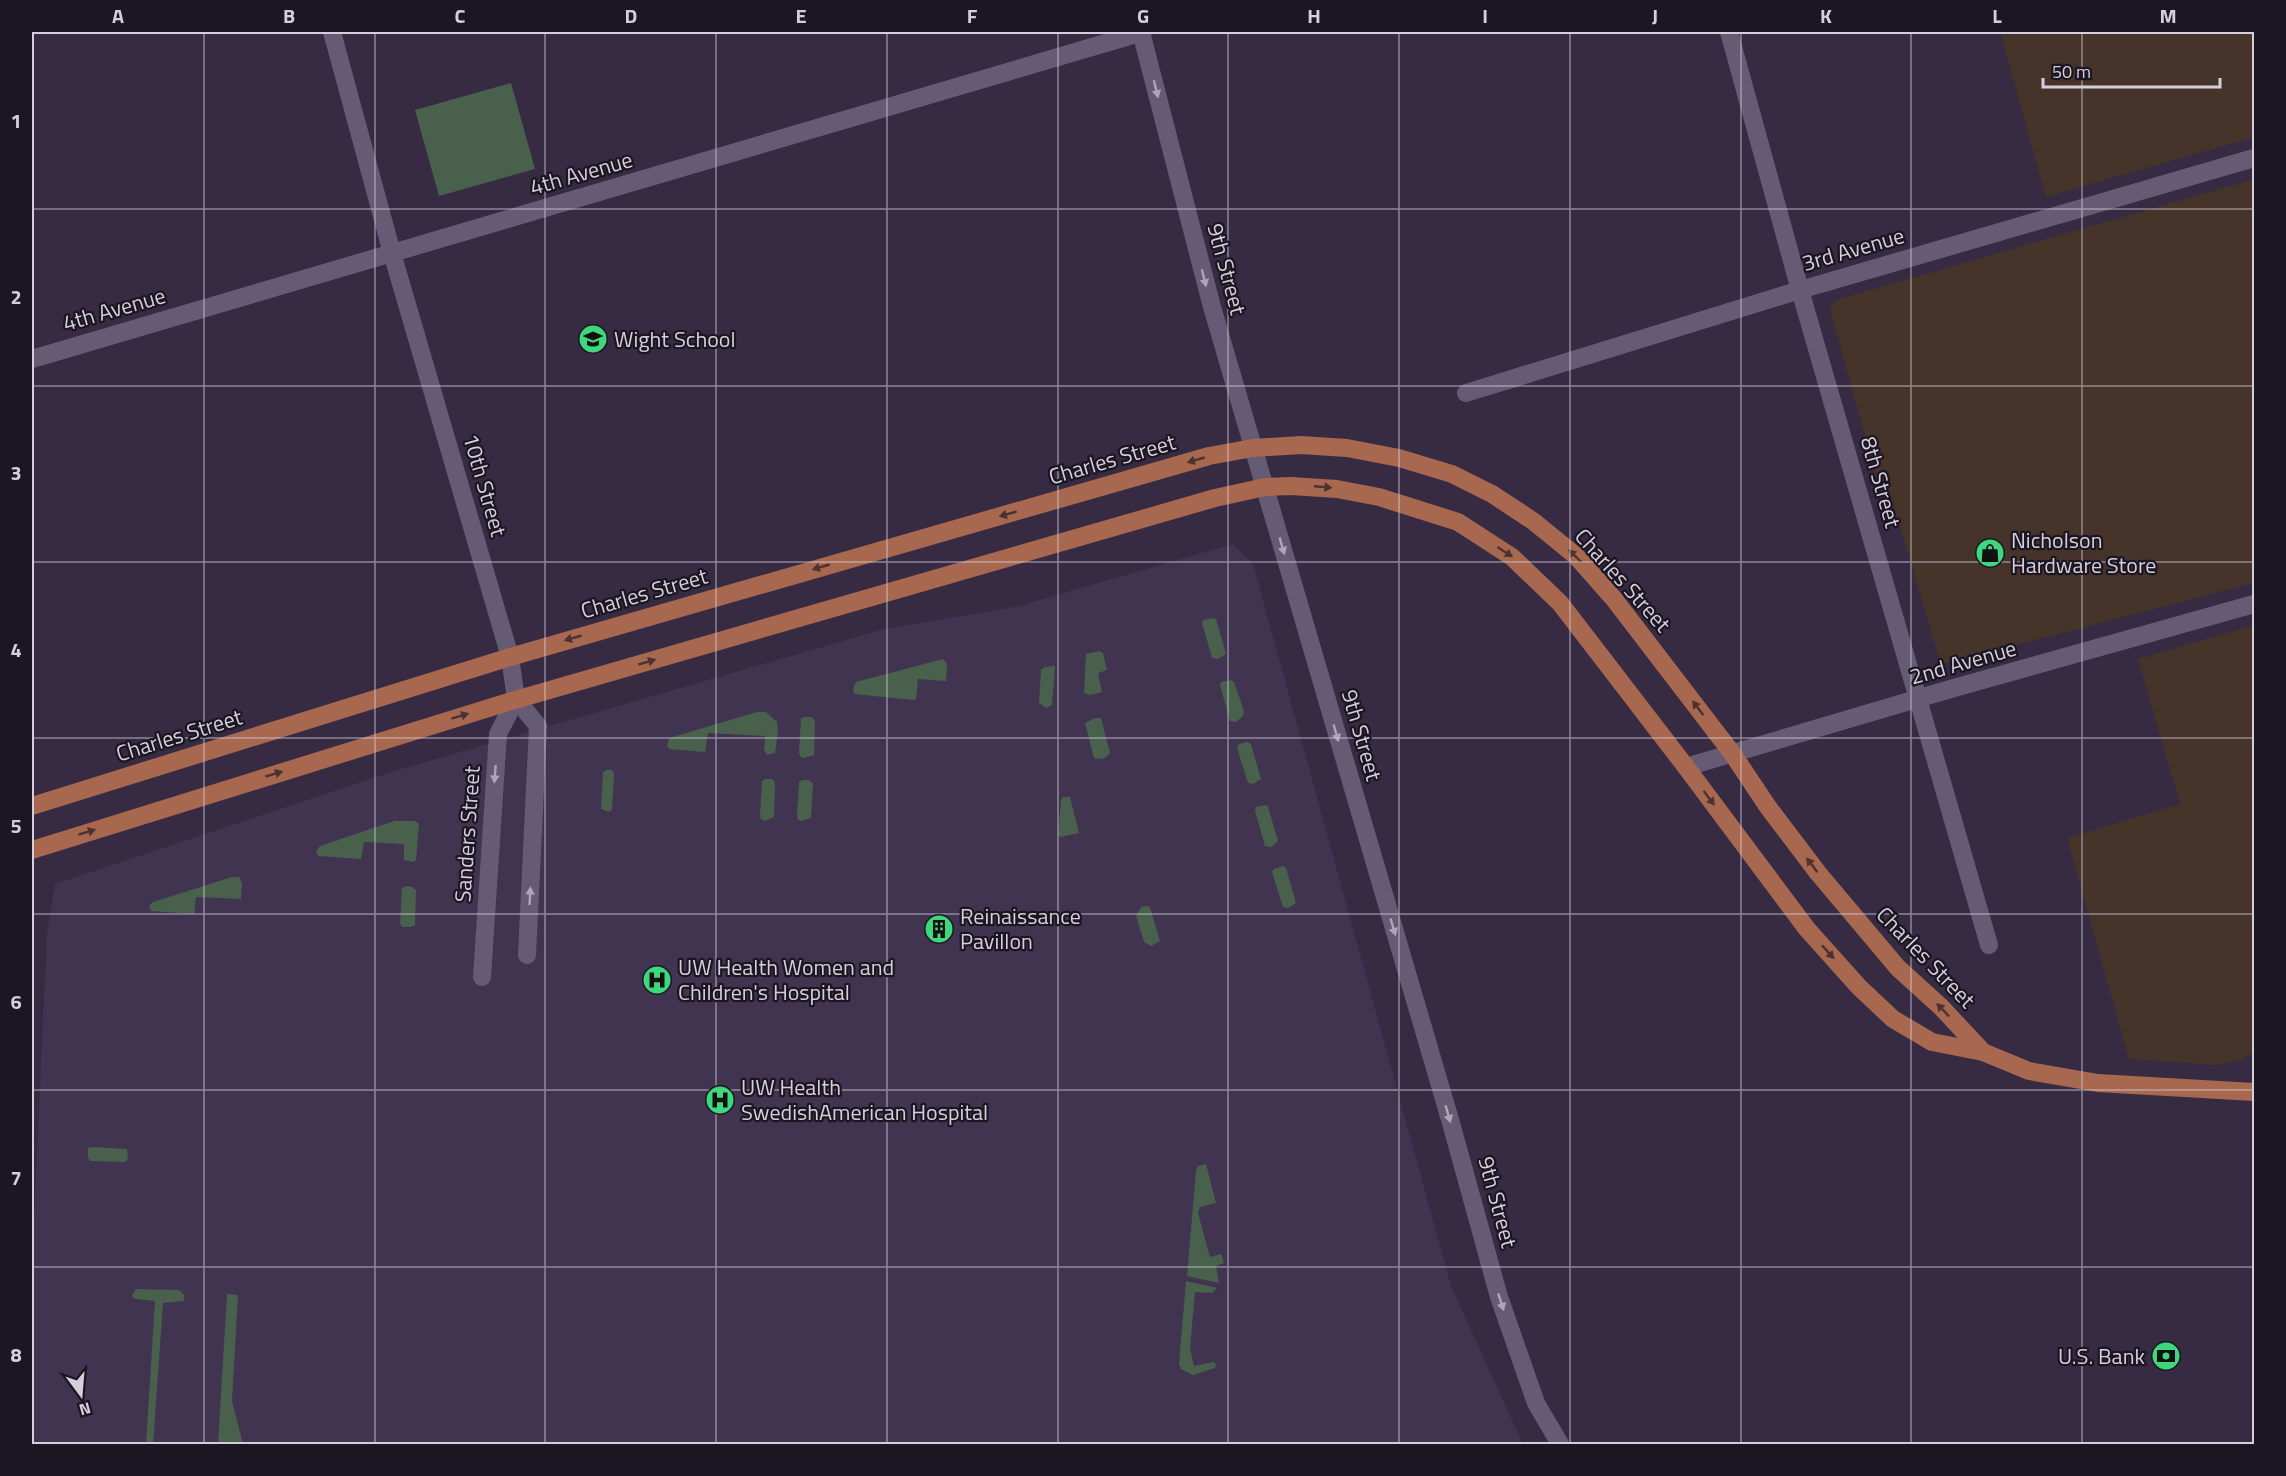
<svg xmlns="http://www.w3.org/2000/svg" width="2286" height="1476" viewBox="0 0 2286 1476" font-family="'Titillium Web',sans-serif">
  <rect width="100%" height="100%" fill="#362b42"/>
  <g fill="#46342a">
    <path d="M2000,32H2254V137L2046,197Z"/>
    <path d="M2254,179V583L1946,663L1939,658L1891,496L1880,489L1830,310L1832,304L1836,300Z"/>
    <path d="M2248,627L2254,629V1051L2243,1059L2218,1065L2129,1059L2067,838L2180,804L2138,659Z"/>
  </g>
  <path fill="#413451" d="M1233,544L1253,564L1451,1286L1522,1442L1519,1444H32V1266L47,933L55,884L391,772L884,629L1019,606Z"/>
  <g fill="#49604c">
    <path d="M511,83L535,169L439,196L415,110Z"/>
    <path d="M1213,618L1216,619L1226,654L1218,659L1212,658L1202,623L1203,620Z"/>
    <path d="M1099,651L1103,653L1107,670L1098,673L1102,692L1090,695L1084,693L1086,654Z"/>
    <path d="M943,659L947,664L946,681L918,679L916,699L913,700L854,694L853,689L856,682Z"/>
    <path d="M1055,666L1052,705L1046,708L1039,703L1041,670L1045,667Z"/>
    <path d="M1231,680L1234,682L1244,711L1243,716L1236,722L1230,721L1220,685L1221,682Z"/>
    <path d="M757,712H766L777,722L778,731L775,753L767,755L764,749L765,736L708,733L705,752L669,749L667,746L669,738L673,737Z"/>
    <path d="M805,717H812L815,721L814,755L804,758L801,757L799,753L801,718Z"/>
    <path d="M1095,718H1101L1110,753C1105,759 1101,760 1094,758L1085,723Z"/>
    <path d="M1248,742L1251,744L1261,779L1253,784L1248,783L1237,748L1239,744Z"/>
    <path d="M607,770H612L614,774L612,810L609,812L601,809L603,772Z"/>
    <path d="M766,779H772L775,783L774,817L765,821L761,819L760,816L762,781Z"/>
    <path d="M803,780H809L813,784L811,818L802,821L798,820L797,816L799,782Z"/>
    <path d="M1063,797H1070L1079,833L1061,837L1058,835L1061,800Z"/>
    <path d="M1266,805L1268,807L1278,841L1271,847L1265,846L1255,811L1256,807Z"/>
    <path d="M394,821H415L419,824L416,860L413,862L404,860V844L364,842L361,859L318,856L316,851L320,846Z"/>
    <path d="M1283,866L1286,868L1296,903L1288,908L1283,907L1272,872L1274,869Z"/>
    <path d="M232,877H239L242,884L241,899L196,897L194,914L151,911L149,906L153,902Z"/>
    <path d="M406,886L412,887L416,890L415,925L411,927H402L400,923L402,888Z"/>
    <path d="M1147,906L1150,907L1160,941L1151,946L1144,942L1136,916L1141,907Z"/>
    <path d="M92,1147L127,1149L128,1159L125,1162L90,1161L88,1157V1148Z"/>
    <path d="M1206,1164L1216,1203L1200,1207L1198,1213L1210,1257L1221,1254L1224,1263L1216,1266L1219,1283L1187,1276L1196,1171L1198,1166Z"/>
    <path d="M1186,1281L1217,1288L1212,1293L1195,1292L1190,1348L1194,1366L1213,1362L1216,1364L1215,1368L1193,1375L1181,1369L1179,1364Z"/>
    <path d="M136,1289L179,1290L184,1295V1301L163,1303L153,1444H146L155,1301L135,1299L132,1296Z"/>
    <path d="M227,1294L238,1295L232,1401L243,1444H218Z"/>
  </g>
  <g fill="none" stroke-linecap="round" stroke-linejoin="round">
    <g stroke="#665b74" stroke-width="18">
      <path d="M332,32L392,253L510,657L516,699L538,726L527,955"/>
      <path d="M1141,32L1212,307L1451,1123L1499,1297L1536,1403L1560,1444"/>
      <path d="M1729,32L1800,290L1989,945"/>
      <path d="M32,359L1143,32"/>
      <path d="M1466,393L1800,290L2254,158"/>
      <path d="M1686,767L1947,690L2254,604"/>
      <path d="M482,977L498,734L516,699"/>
    </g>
    <g stroke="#a8674f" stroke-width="18">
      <path d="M32,806L510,657L1209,456L1253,448L1301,445L1347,448L1399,458L1452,474L1492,494L1533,521L1576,556L1614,599L1732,753L1768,807L1818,873L1898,968L1941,1007L1983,1052"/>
      <path d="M32,850L508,702L1215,498L1265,487L1291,486L1337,489L1379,497L1458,522L1512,557L1560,603L1686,767L1807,929L1859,987L1893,1019L1932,1042L1983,1052L2029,1071L2098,1083L2254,1092"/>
    </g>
  </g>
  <defs><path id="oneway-solid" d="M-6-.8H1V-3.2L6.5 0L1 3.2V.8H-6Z" transform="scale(1.5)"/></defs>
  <g fill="#aea6b8">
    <use href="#oneway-solid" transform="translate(1156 89) rotate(76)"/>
    <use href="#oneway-solid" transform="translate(1204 278) rotate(76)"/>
    <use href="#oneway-solid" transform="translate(1282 546) rotate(74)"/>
    <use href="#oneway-solid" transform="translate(1336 733) rotate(74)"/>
    <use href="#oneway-solid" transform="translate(495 774) rotate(94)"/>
    <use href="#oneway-solid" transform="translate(530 896) rotate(-87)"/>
    <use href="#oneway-solid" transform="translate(1393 927) rotate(74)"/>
    <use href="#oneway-solid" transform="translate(1448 1114) rotate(74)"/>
    <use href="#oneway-solid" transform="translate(1501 1302) rotate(72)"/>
  </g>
  <g fill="#4c3231">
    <use href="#oneway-solid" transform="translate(1196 460) rotate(164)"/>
    <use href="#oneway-solid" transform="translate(1323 487) rotate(5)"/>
    <use href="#oneway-solid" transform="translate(1008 514) rotate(164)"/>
    <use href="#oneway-solid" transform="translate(1505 552) rotate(33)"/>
    <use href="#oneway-solid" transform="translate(1575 556) rotate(-136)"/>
    <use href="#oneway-solid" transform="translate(821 567) rotate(164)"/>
    <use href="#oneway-solid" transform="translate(573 638) rotate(164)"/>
    <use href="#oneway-solid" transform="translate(647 662) rotate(-16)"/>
    <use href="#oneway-solid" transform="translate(1698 708) rotate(-127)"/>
    <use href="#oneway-solid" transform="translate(460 716) rotate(-17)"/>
    <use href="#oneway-solid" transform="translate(274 774) rotate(-17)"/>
    <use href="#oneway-solid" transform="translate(1709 798) rotate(53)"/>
    <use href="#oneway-solid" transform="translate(87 832) rotate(-17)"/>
    <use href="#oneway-solid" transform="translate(1812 865) rotate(-127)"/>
    <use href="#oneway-solid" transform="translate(1828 952) rotate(48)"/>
    <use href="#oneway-solid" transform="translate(1943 1010) rotate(-134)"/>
  </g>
  <path fill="none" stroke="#d5cfdd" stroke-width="1.5" stroke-opacity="0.55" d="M204,32V1444M375,32V1444M545,32V1444M716,32V1444M887,32V1444M1058,32V1444M1228,32V1444M1399,32V1444M1570,32V1444M1741,32V1444M1911,32V1444M2082,32V1444M32,209H2254M32,386H2254M32,562H2254M32,738H2254M32,914H2254M32,1090H2254M32,1267H2254"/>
  <defs>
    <g id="school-disc" transform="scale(1.5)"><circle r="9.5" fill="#3fd77d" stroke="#1b1621"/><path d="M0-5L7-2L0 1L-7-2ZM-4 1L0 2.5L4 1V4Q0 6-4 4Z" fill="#111"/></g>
    <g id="shop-disc" transform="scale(1.5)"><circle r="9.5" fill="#3fd77d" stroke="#1b1621"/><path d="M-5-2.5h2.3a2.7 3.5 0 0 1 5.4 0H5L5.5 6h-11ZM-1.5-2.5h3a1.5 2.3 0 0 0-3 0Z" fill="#111"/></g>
    <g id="building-disc" transform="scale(1.5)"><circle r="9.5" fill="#3fd77d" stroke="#1b1621"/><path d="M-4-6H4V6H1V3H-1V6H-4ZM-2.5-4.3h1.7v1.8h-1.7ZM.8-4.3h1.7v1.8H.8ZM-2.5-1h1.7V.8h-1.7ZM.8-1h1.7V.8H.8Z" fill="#111"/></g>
    <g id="hospital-disc" transform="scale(1.5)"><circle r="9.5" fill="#3fd77d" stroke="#1b1621"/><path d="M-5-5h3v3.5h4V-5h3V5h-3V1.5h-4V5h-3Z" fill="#111"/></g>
    <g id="bank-disc" transform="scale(1.5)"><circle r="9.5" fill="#3fd77d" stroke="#1b1621"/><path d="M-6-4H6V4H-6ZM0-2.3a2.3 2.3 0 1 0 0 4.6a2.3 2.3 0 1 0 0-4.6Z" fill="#111"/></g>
  </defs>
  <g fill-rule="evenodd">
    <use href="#school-disc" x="593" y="339"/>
    <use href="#shop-disc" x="1990" y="553"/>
    <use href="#building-disc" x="939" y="929"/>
    <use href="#hospital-disc" x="657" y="980"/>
    <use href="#hospital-disc" x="720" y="1100"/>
    <use href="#bank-disc" x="2166" y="1356"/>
  </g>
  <g text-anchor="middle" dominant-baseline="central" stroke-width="4.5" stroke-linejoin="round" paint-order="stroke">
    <g font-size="22" fill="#d5cfdd" stroke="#1b1621">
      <text transform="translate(581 173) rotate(-16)">4th Avenue</text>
      <text transform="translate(1853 249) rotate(-16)">3rd Avenue</text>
      <text transform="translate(1227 269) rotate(75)">9th Street</text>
      <text transform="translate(114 309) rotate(-16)">4th Avenue</text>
      <text transform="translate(1112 459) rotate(-16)">Charles Street</text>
      <text transform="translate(1881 482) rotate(74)">8th Street</text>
      <text transform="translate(485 485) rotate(74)">10th Street</text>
      <text transform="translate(1623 580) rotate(48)">Charles Street</text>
      <text transform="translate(644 593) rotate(-16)">Charles Street</text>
      <text transform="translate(1963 662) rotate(-16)">2nd Avenue</text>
      <text transform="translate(179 735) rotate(-17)">Charles Street</text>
      <text transform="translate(1362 735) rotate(74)">9th Street</text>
      <text transform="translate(467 834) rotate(-86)">Sanders Street</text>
      <text transform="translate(1926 957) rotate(46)">Charles Street</text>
      <text transform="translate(1498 1202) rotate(75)">9th Street</text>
    </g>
    <g font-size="22" fill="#d5cfdd" stroke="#1b1621" text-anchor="start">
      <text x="614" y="339">Wight School</text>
      <text x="2011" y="540">Nicholson<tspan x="2011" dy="25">Hardware Store</tspan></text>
      <text x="960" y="916">Reinaissance<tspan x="960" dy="25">Pavillon</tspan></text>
      <text x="678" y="967">UW Health Women and<tspan x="678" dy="25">Children's Hospital</tspan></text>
      <text x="741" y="1087">UW Health<tspan x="741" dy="25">SwedishAmerican Hospital</tspan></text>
      <text x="2145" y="1356" text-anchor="end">U.S. Bank</text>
    </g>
  </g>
  <rect width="2286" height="1476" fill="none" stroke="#1b1621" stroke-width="66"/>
  <g transform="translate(81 1395) rotate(164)" stroke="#1b1621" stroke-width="4.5" paint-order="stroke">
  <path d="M0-4.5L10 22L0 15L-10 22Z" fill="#d5cfdd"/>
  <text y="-9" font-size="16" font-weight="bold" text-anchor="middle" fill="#d5cfdd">N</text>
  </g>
  <path d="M2043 78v9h177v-9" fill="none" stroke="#d5cfdd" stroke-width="3"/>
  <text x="2052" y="78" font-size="18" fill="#d5cfdd" stroke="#1b1621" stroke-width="4.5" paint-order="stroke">50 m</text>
  <rect x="33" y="33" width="2220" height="1410" fill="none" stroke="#d5cfdd" stroke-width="2"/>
  <g font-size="20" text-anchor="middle" font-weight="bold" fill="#d5cfdd">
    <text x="118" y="23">A</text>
    <text x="289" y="23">B</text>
    <text x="460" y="23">C</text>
    <text x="631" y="23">D</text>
    <text x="801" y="23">E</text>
    <text x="972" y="23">F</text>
    <text x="1143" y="23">G</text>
    <text x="1314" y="23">H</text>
    <text x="1485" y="23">I</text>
    <text x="1655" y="23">J</text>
    <text x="1826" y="23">K</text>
    <text x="1997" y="23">L</text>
    <text x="2168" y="23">M</text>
    <text x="16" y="128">1</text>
    <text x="16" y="304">2</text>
    <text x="16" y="480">3</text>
    <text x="16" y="657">4</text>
    <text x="16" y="833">5</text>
    <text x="16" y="1009">6</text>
    <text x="16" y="1185">7</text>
    <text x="16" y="1362">8</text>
  </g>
</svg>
